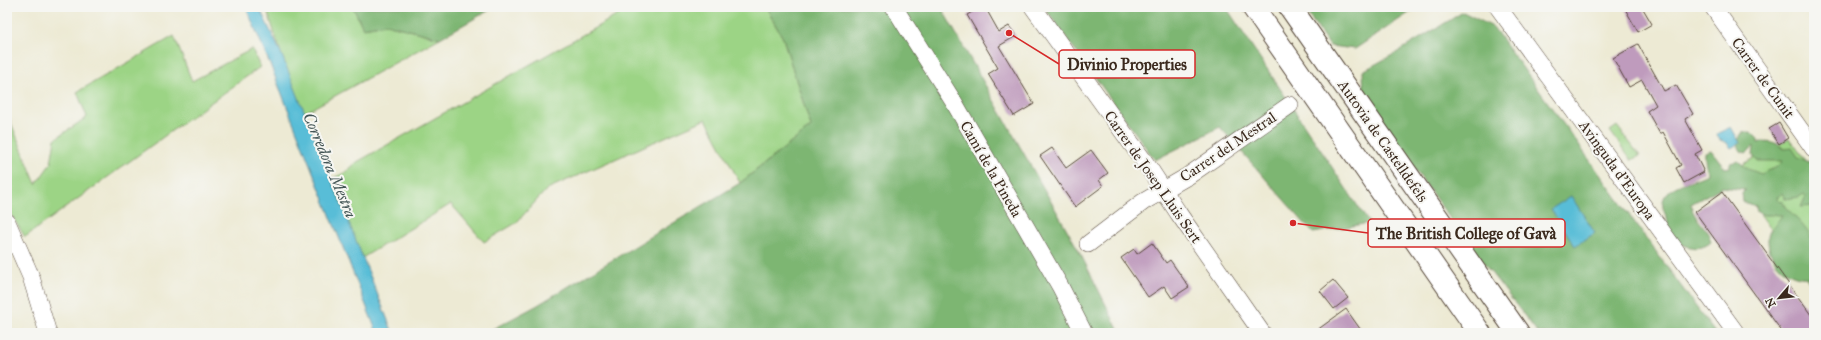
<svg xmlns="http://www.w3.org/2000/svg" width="1821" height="340" viewBox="0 0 1821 340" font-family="'IM FELL Great Primer',serif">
  <rect width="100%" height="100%" fill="#f6f6f2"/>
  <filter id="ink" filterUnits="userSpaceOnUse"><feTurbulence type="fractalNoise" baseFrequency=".025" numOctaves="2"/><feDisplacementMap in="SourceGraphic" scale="8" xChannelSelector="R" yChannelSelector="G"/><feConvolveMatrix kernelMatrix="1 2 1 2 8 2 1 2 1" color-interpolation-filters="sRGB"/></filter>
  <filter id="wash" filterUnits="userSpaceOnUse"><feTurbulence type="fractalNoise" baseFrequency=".012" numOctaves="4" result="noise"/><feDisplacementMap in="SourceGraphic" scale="16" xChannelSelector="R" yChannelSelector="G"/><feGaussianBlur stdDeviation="0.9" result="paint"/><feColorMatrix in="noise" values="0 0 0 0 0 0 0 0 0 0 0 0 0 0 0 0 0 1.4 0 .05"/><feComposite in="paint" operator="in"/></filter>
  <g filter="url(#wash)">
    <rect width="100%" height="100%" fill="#edead4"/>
    <g fill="#9cd485" stroke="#6c7f52">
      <path d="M266,7H353L363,28L386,24L440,38L304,113L281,53Z"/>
      <path d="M632,7H765L783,38L811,127L740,183L706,119L547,189L516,223L484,242L451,204L362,258L330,180L346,172L357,162Z"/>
      <path d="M174,36L192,81L252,49L260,67L25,237L7,208V113L36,184L51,163L55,139L87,117L77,92Z"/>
      <path d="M1617,126L1640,156L1631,160L1610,131Z"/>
      <path d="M1789,138L1814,171V289L1730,172Z"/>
    </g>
    <g fill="#7db672" stroke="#5c7048">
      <path d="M353,7H495L440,38L386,24L363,28Z"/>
      <path d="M765,7H941L1079,251L1120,333H485L536,306L740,183L811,127L783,38Z"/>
      <path d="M1044,7H1226L1369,223L1313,233L1220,127L1155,160Z"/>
      <path d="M1303,7H1418L1355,49L1330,46Z"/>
      <path d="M1463,12L1493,27L1715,333H1538L1461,234L1364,98L1363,71L1396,53Z"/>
      <path d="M1751,132L1758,139V143C1767,139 1777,142 1784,149L1792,148L1798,157L1814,164V206L1801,207L1806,196L1804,194L1799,197L1785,199L1782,193L1777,198L1778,201L1783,202C1791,216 1810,228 1814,245C1816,254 1814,266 1814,276C1791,283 1767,262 1768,238C1768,229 1778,223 1782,215H1764L1757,212L1756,206L1743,202L1742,193L1746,190L1722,187L1691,204C1692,219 1708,225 1711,242C1699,253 1680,247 1671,234C1668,231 1669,226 1668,222C1666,214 1660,207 1664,198C1670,184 1695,181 1707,174C1707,166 1704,160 1705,152L1711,150L1725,168L1730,167V163L1738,161L1748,169L1761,174L1777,167L1783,161H1757L1753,156L1754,146L1746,153L1741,151C1737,145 1737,140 1742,133Z"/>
    </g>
    <g fill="#59bdd7" stroke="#4a747a">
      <path d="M246,7H259L281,53L393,333H377L272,69Z"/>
      <path d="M1731,127L1740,143L1731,148L1726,142L1721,141L1717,136L1718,133Z"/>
      <path d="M1571,196L1595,233L1575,246L1551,209Z"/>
    </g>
    <g id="blocks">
      <g fill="#bf9bbd">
        <path d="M981,7H985L999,32L1009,26L1016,36L999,46L1034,104L1014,116L988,74L998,68L967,15Z"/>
        <path d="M1624,7H1642L1652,24L1638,32Z"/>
        <path d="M1638,44L1664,91L1676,85L1693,114L1685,119L1702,150L1695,154L1704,172L1684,183L1676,168L1681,165L1663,132L1660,134L1647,111L1656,105L1642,80L1629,87L1613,58Z"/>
        <path d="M1779,123L1788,138L1779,144L1769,129Z"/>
        <path d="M1052,148L1066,168L1091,150L1108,173L1099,180L1103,186L1075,207L1040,156Z"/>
        <path d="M1722,192L1814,319V333H1783L1695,212Z"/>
        <path d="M1152,243L1166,263L1170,260L1189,287L1172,298L1164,286L1148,297L1121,258L1134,249L1137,254Z"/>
        <path d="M1333,280L1348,298L1334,309L1320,291Z"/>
        <path d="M1346,309L1363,333H1313Z"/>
      </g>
    </g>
  </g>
  <g filter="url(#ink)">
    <use href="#blocks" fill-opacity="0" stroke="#564739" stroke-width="1"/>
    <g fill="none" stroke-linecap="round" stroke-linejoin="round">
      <g stroke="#564739" stroke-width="18">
        <g id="minor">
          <path d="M894,7L955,104L1060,286L1084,333"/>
          <path d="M1033,7L1149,168L1179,214L1262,333"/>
          <path d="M1498,7L1736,333"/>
          <path d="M1713,7L1814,149"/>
          <path d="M7,222L31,277L48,333"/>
          <path d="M1088,244L1143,202L1188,176L1290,105"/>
        </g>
      </g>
      <g stroke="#564739" stroke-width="24">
        <g id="highway">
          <path d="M1253,7L1480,333"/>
          <path d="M1290,7L1518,333"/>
        </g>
      </g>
      <use href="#minor" stroke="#fff" stroke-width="17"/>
      <use href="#highway" stroke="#fff" stroke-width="22"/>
    </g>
  </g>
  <g text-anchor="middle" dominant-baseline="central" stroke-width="4" stroke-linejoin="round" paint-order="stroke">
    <g font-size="15" fill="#3b2a1e" stroke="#f6f6f2">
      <text transform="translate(1763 78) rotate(54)">Carrer de Cunit</text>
      <text transform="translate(1383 141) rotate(55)">Autovia de Castelldefels</text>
      <text transform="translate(1228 147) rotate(-34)">Carrer del Mestral</text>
      <text transform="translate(991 169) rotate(60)">Camí de la Pineda</text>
      <text transform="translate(1617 170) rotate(54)">Avinguda d'Europa</text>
      <text transform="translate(1153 177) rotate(55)">Carrer de Josep Lluis Sert</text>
    </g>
    <g font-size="16" font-style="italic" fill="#445656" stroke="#f6f6f2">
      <text transform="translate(330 165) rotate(67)">Corredora Mestra</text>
    </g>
  </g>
  <path fill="none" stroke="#d62828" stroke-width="1.5" d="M1009 33L1059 64M1293 223L1368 233"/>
  <g fill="#d62828" stroke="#f6f6f2" stroke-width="1.5">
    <circle cx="1009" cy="33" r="4"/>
    <circle cx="1293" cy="223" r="4"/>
  </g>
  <g fill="#f6f6f2" stroke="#d62828" stroke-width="1.5">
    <rect x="1059" y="50" width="136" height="28" rx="4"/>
    <rect x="1368" y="219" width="197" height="28" rx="4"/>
  </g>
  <g font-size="16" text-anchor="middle" font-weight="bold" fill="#3b2a1e">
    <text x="1127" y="70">Divinio Properties</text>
    <text x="1466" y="239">The British College of Gavà</text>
  </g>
  <rect width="1821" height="340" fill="none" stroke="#f6f6f2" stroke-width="24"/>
  <g transform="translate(1779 298) rotate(242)" stroke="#f6f6f2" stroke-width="3" paint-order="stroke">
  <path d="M0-3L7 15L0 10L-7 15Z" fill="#3b2a1e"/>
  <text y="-6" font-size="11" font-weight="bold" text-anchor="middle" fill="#3b2a1e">N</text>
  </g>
</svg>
